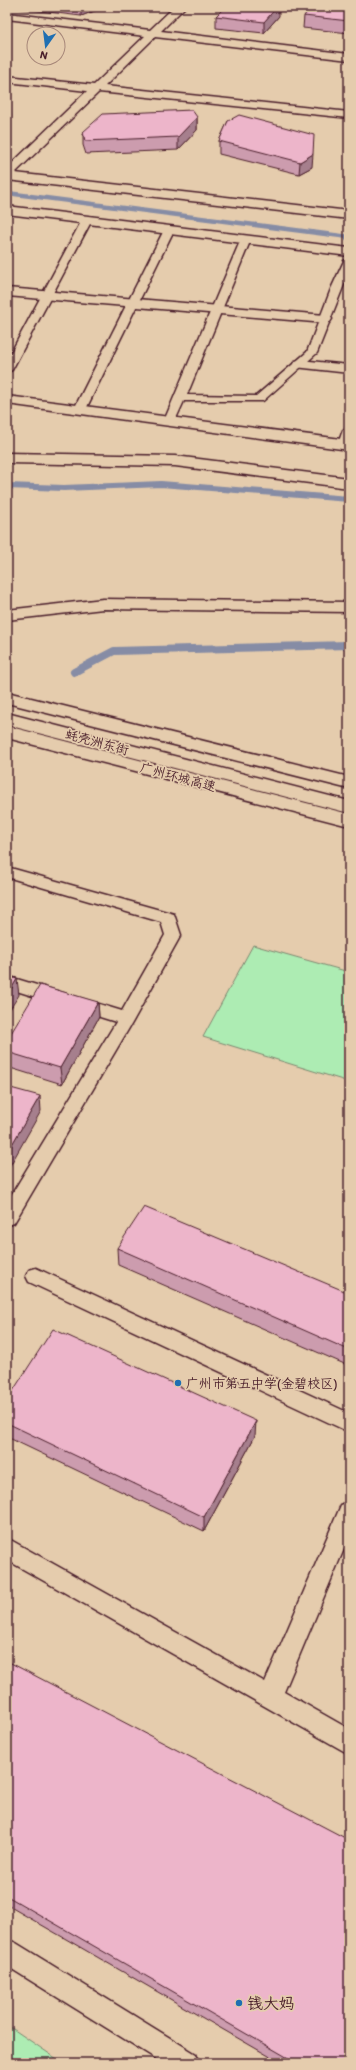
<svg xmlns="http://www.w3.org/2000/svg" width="356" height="2070" viewBox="0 0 356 2070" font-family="Itim,'LXGW WenKai TC',sans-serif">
  <rect width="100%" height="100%" fill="#e5ccad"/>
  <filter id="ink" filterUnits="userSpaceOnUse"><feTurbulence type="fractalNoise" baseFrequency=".025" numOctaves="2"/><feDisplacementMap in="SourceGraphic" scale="8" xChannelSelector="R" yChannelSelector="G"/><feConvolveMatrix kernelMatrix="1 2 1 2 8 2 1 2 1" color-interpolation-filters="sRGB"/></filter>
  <g filter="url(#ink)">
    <g fill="#adecb3" stroke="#7c866f">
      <path d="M253,945L349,972V1082L203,1037Z"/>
      <path d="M7,2025L63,2063H7Z"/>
    </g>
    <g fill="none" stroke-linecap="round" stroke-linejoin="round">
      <path stroke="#868ca5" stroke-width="4.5" d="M7,193L349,237"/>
      <g stroke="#868ca5" stroke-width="6">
        <path d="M347,237H349"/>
        <path d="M7,486L64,488L161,484L349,499"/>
      </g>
      <path stroke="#868ca5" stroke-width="8" d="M74,672L114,651L349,645"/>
      <g stroke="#4a1f2b" stroke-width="3">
        <g id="service">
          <path d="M87,217L92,220L12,370L7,373V360L82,220Z"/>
          <path d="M169,227L174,230L86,409L80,412L76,411L74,409L164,230Z"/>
          <path d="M246,236L251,239L187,395L256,396L307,352L331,289L344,261L349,258V272L317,353L263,401H184L174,423H166L164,421L241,239Z"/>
          <path d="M349,427V445L344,447L340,446L338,444L343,430Z"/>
          <path d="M7,867L174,914L181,935L132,1023L14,1223L7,1226V1202L116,1022L7,988V976L122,1011L165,935L161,922L7,877Z"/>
          <path d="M36,1268L349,1413V1432L29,1282L26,1276L29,1270Z"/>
          <path d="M349,1502V1537L284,1692L349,1729V1754L7,1560V1538L265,1682L341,1505Z"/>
          <path d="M7,1939L16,1943L196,2054L200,2063H163L7,1966Z"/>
        </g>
      </g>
      <g stroke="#4a1f2b" stroke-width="3">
        <g id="minor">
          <path d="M174,7H185L161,31L349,54V60L155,37L105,86L349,112V118L99,92L15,173L349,211V219L7,180V168L87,91L7,82V76L94,85L145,36L7,19V13L150,30Z"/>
          <path d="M7,206L349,248V256L7,214Z"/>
          <path d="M7,288L325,315L330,316L332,319L330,322L325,323L7,296Z"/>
          <path d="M300,360L349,365V373L295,367L293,364L295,361Z"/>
          <path d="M7,396L349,440V450L7,404Z"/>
          <path d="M7,453L175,456L349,478V488L175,466L7,463Z"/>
          <path d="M103,599L349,602V612L103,609L7,620V610Z"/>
          <path d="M7,713L349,801V813L7,725Z"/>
        </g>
      </g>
      <g stroke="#4a1f2b" stroke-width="3">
        <g id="motorway">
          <path d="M7,692L349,777V789L7,703Z"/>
          <path d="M7,726L349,814V826L7,738Z"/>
        </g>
      </g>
      <use href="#service" fill="#e5ccad" fill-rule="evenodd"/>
      <use href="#minor" fill="#e5ccad" fill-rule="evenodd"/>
      <use href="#motorway" fill="#e5ccad" fill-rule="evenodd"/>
    </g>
    <g fill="#cc9cae" stroke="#4a1f2b">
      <path d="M7,7H105L81,16Z"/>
      <path d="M349,9V33L303,28L304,16Z"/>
      <path d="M216,16H279L264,33L216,28Z"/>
      <path d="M197,117V130L178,150L86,154L83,145V132Z"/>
      <path d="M228,121L312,167L299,174L219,154V141Z"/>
      <path d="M98,1002L99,1017L62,1084L7,1067V1040Z"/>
      <path d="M117,1248L349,1293V1366L118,1265Z"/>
      <path d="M7,1400L255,1436L204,1531L7,1437Z"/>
      <path d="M7,1661L349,2063H281L7,1905Z"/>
    </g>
    <g fill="#a67f8d" stroke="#4a1f2b">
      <path d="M81,7H105L81,16Z"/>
      <path d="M277,7H279V16L264,33V22Z"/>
      <path d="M10,104L11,116L7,121V107Z"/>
      <path d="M197,117V130L178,150V137Z"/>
      <path d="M313,154L312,167L299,174L300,162Z"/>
      <path d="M17,979L19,995L7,1014V996Z"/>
      <path d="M98,1002L99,1017L62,1084L60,1068Z"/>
      <path d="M40,1096L41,1111L7,1171V1153Z"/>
      <path d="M256,1421L255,1436L204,1531V1517Z"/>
    </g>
    <g fill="#edb5ca" stroke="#4a1f2b">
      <path d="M225,7H277L264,22L216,16Z"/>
      <path d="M311,7H330L349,9V21L304,16Z"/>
      <path d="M7,103L10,104L7,107Z"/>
      <path d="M192,110L197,117L178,137L85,141L83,132L103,114Z"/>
      <path d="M239,115L314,135L313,154L300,162L219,141L228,121Z"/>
      <path d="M7,976L17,979L7,996Z"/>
      <path d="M40,985L98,1002L60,1068L7,1052V1040Z"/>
      <path d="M7,1087L40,1096L7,1153Z"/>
      <path d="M144,1207L349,1293V1350L117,1248Z"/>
      <path d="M53,1329L256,1421L204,1517L7,1423V1400Z"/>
      <path d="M7,1661L349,1840V2063H297L7,1896Z"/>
    </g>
  </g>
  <g fill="#1f6fb2" stroke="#e5ccad" stroke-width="1.5">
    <circle cx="178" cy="1383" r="4"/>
    <circle cx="239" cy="2003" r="4"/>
  </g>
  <g text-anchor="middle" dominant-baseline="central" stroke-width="3.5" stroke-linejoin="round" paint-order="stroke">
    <g font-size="13" fill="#4a1f2b" stroke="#e5ccad">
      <text transform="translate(97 742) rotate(15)">蚝壳洲东街</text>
      <text transform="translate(178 777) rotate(15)">广州环城高速</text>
    </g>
    <g font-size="13" fill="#4a1f2b" stroke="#e5ccad" text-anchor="start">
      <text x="186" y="1383">广州市第五中学(金碧校区)</text>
    </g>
    <g font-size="16" fill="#4a1f2b" stroke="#e5ccad" text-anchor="start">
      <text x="247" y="2003">钱大妈</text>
    </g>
  </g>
  <rect width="356" height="2070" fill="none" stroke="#e5ccad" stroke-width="24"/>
  <rect x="12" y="12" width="332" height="2046" fill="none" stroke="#4a1f2b" stroke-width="1.5" filter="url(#ink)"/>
  <g transform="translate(46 46) rotate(194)"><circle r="19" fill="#e5ccad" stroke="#a78779"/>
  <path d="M0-3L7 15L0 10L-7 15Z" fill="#1f6fb2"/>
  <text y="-6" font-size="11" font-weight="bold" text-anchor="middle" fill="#4a1f2b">N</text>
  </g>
</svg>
